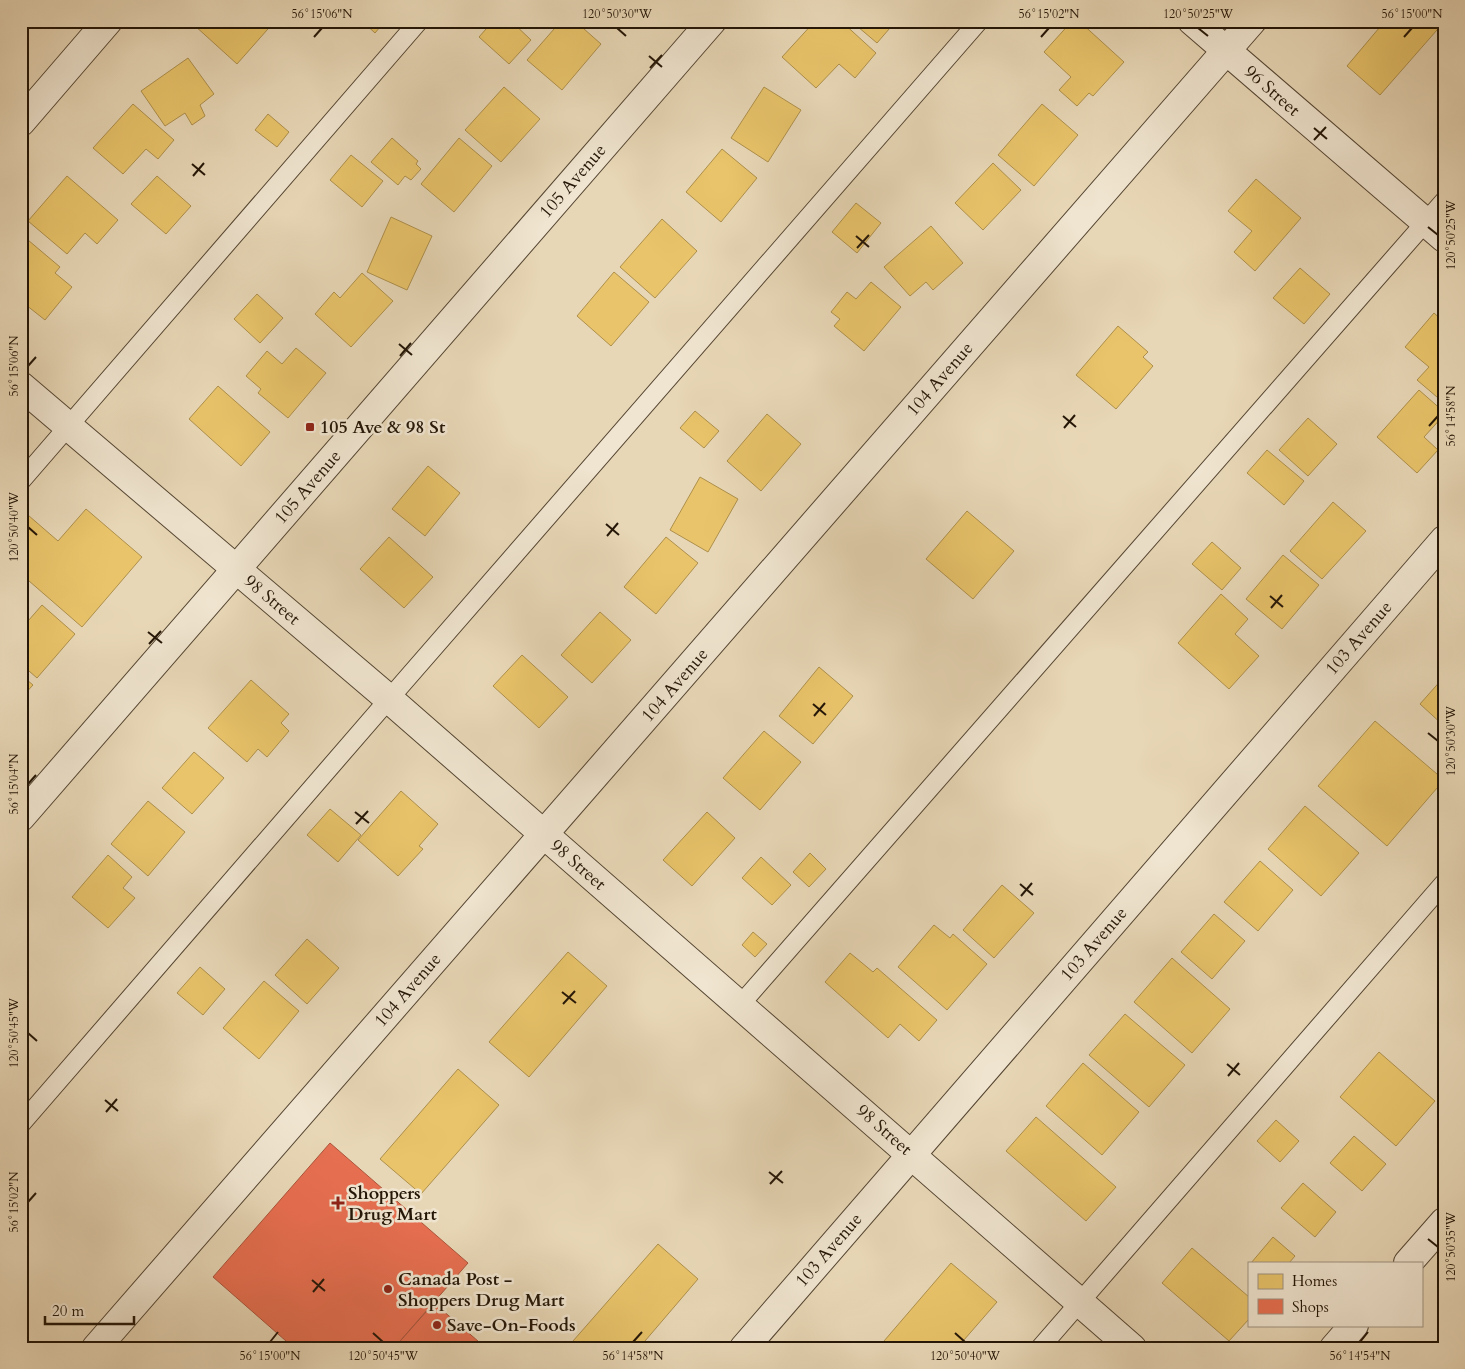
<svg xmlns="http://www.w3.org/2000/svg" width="1465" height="1369" viewBox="0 0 1465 1369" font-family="Cardo,serif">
  <rect width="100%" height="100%" fill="#e8d7b6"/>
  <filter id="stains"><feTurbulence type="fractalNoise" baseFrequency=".004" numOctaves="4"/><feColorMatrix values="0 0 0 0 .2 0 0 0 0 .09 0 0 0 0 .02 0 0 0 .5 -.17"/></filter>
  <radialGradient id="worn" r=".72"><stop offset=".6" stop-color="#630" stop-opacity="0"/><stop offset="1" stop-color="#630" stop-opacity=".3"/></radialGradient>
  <g fill="#e9c46a" stroke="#ae904c">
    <path d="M197,21H275L237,64L194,25Z"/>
    <path d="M362,21H385L375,33Z"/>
    <path d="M493,21H511L531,40L509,64L479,37Z"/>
    <path d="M561,21H575L601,44L562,90L527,60Z"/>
    <path d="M815,21H841L876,53L855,78L839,64L816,88L782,57Z"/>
    <path d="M851,21H896L877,43Z"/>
    <path d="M1072,21H1079L1124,62L1093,96L1089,93L1077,106L1059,90L1071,77L1044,52Z"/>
    <path d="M1385,21L1444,22L1380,95L1347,66Z"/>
    <path d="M188,58L214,94L200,105L205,116L192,125L185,113L165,126L141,91Z"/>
    <path d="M504,87L540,119L501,162L465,130Z"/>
    <path d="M764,87L801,110L768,162L731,138Z"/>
    <path d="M133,104L174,140L158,159L146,149L123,174L93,148Z"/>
    <path d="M1042,104L1078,135L1034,186L998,155Z"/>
    <path d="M268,114L289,132L277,147L255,130Z"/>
    <path d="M392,138L418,161L416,164L421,169L411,180L405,176L398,185L371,162Z"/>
    <path d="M459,138L492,166L454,212L421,184Z"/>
    <path d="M722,149L757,178L721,222L686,192Z"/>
    <path d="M351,155L383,181L362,207L330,180Z"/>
    <path d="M993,163L1021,190L983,230L955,203Z"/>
    <path d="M67,176L118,220L97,244L85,233L67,254L28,221Z"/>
    <path d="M157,176L191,206L166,234L131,204Z"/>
    <path d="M1256,179L1301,218L1255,271L1234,252L1252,231L1228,211Z"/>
    <path d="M856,203L881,223L857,253L832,232Z"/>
    <path d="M391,217L432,236L407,290L367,272Z"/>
    <path d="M662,219L697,251L655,298L620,267Z"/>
    <path d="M931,226L963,263L933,290L926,282L910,296L884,267Z"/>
    <path d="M28,240L60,267L55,273L72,287L45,320L21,301V247Z"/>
    <path d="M1300,268L1330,294L1304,324L1273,298Z"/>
    <path d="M614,272L649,302L611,346L577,316Z"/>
    <path d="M362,273L393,301L351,347L315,314L334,292L340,298Z"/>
    <path d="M871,282L901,307L864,351L834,326L840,319L831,312L847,292L856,299Z"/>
    <path d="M257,294L283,318L260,343L234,319Z"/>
    <path d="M1434,313L1444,322V403L1417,380L1429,367L1405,347Z"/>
    <path d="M1118,326L1148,352L1143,357L1153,366L1116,409L1076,375Z"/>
    <path d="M296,348L326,373L288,418L258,393L261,389L246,376L267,351L282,364Z"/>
    <path d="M218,386L270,432L241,466L189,419Z"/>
    <path d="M1419,390L1444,412V415L1424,437L1438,450L1417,473L1377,437Z"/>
    <path d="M695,411L719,431L704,448L680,428Z"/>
    <path d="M767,414L801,444L761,491L727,461Z"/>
    <path d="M1308,418L1337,444L1308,476L1279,450Z"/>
    <path d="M1267,450L1304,481L1284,505L1247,473Z"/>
    <path d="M428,466L460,493L425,536L392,509Z"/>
    <path d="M700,477L738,499L708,552L670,530Z"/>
    <path d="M1333,502L1366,531L1322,579L1290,551Z"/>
    <path d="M21,509L58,541L86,509L142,557L82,627L21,574Z"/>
    <path d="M967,511L1014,551L973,599L926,559Z"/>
    <path d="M389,537L433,577L404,608L360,569Z"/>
    <path d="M666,537L698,563L656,614L624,587Z"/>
    <path d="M1212,542L1241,568L1222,590L1192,564Z"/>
    <path d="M1283,555L1319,585L1282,629L1246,599Z"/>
    <path d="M1221,594L1248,619L1235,634L1259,656L1229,689L1178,643Z"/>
    <path d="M42,605L75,634L37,678L21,664V629Z"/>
    <path d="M600,612L631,640L592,683L561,655Z"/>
    <path d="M522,655L568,697L539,728L493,686Z"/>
    <path d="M819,667L853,696L813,744L779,716Z"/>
    <path d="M21,675L33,685L21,698Z"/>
    <path d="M1443,678L1444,679V726L1420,704Z"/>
    <path d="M251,680L289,714L281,723L289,731L267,757L258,749L247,762L208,728Z"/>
    <path d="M1375,721L1444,780L1387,846L1318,786Z"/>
    <path d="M764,731L801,762L760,810L723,778Z"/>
    <path d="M194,752L224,778L192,814L162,788Z"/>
    <path d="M401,791L438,824L419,846L423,849L398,876L358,840Z"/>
    <path d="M148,801L185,832L148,876L111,844Z"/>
    <path d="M1305,806L1359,853L1321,896L1268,849Z"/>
    <path d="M330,809L361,835L338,862L307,835Z"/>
    <path d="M707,812L735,838L692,886L663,860Z"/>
    <path d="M810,853L826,869L809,887L793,872Z"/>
    <path d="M108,855L132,877L123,888L135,898L108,928L72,897Z"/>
    <path d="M761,857L791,885L772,905L742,878Z"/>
    <path d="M1260,861L1293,890L1258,931L1224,902Z"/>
    <path d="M1002,885L1034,913L994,958L963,930Z"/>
    <path d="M1214,914L1245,941L1212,979L1181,952Z"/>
    <path d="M934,925L950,938L953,934L987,964L947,1010L898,967Z"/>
    <path d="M753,932L767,944L755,957L742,945Z"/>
    <path d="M307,939L339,968L307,1004L275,975Z"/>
    <path d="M568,952L607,986L529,1077L489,1042Z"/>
    <path d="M850,953L873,972L877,968L937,1020L919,1041L900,1024L888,1038L825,982Z"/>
    <path d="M1172,958L1230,1009L1192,1053L1134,1002Z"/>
    <path d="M200,967L225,989L203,1015L177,993Z"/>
    <path d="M264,981L299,1011L259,1059L223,1028Z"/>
    <path d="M1125,1014L1185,1065L1149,1107L1089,1055Z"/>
    <path d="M1379,1052L1435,1101L1396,1146L1340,1097Z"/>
    <path d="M1083,1063L1139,1112L1102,1155L1046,1106Z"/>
    <path d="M458,1069L499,1105L421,1194L380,1159Z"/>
    <path d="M1036,1117L1116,1187L1086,1221L1006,1151Z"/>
    <path d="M1276,1120L1299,1141L1280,1162L1257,1141Z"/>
    <path d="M1354,1136L1386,1164L1362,1191L1330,1163Z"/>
    <path d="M1303,1183L1336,1212L1315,1237L1281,1208Z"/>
    <path d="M1273,1237L1295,1256L1289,1263H1251Z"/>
    <path d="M658,1244L698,1279L639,1348H582L573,1341Z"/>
    <path d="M1192,1248L1249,1297V1319L1229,1341L1162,1283Z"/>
    <path d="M951,1263L997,1302L957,1348H878Z"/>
  </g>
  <g fill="#e76f51" stroke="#ac543b">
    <path d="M330,1143L468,1263L394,1348H294L213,1277Z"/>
    <path d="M434,1303L486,1348H394Z"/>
  </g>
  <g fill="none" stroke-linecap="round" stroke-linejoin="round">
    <g stroke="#554633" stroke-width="20">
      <g id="lane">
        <path d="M21,481L419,21"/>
        <path d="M740,1005L1444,201"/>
        <path d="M21,1124L389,699L979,21"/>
        <path d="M1040,1348L1444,883"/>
      </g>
    </g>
    <g stroke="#554633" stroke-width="30">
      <g id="street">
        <path d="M1192,21L1444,238"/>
        <path d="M21,122L108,21"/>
        <path d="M21,386L389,699L1132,1348"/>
        <path d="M21,817L712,21"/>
        <path d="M1408,1263L1444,1222"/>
        <path d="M96,1348L1252,21"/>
        <path d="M744,1348L1444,540"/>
        <path d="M1334,1348L1354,1325"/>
      </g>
    </g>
    <use href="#lane" stroke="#f0e5d0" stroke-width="18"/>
    <use href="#street" stroke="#f0e5d0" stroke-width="28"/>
  </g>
  <path fill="none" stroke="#241607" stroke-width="2" d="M617,28L626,36M1198,28L1208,36M314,37L322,28M1041,37L1049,28M1404,37L1412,28M649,56L662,67M650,68L662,55M1314,128L1327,139M1314,140L1326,127M192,164L205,175M193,176L204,163M1428,227L1438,235M856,236L869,247M857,248L869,235M399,344L412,355M400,356L411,343M28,366L36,357M1063,416L1076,427M1429,426L1438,416M1064,428L1075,415M606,524L619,535M28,527L37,535M607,536L618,523M1270,596L1283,607M1271,608L1282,595M148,632L162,643M149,644L161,631M813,704L826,715M814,716L825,703M1428,733L1438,741M28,784L36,775M355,812L369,823M356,824L368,811M1020,884L1033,895M1021,896L1032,883M562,992L576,1003M563,1004L575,991M28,1033L37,1041M1227,1064L1240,1075M1228,1076L1239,1063M105,1100L118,1111M106,1112L117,1099M769,1172L783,1183M770,1184L782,1171M28,1202L36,1193M1428,1239L1438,1247M312,1280L325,1291M313,1292L324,1279M373,1333L383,1342M955,1333L965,1342M270,1342L278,1332M633,1342L642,1332M1360,1342L1368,1332"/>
  <g fill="#8f2418" stroke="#f0e5d0" stroke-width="2">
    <rect x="305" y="422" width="10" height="10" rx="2.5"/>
    <path d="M335.5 1195.5h5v5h5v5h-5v5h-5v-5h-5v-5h5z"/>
    <circle cx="388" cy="1289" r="5"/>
    <circle cx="437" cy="1325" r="5"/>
  </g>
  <g text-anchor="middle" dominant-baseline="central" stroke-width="5" stroke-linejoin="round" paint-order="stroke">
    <g font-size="18" fill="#241607" stroke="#f0e5d0">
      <text transform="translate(1272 91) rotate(41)">96 Street</text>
      <text transform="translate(573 181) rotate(-49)">105 Avenue</text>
      <text transform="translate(940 379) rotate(-49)">104 Avenue</text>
      <text transform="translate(308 487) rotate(-49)">105 Avenue</text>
      <text transform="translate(272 600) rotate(40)">98 Street</text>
      <text transform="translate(1359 638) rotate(-49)">103 Avenue</text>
      <text transform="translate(675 685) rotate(-49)">104 Avenue</text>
      <text transform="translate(578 865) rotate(41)">98 Street</text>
      <text transform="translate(1094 944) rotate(-49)">103 Avenue</text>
      <text transform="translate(408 990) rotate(-49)">104 Avenue</text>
      <text transform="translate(884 1130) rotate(41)">98 Street</text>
      <text transform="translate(829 1250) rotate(-49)">103 Avenue</text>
    </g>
    <g font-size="18" font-weight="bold" fill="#241607" stroke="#f0e5d0" text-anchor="start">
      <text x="320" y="427">105 Ave &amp; 98 St</text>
      <text x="348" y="1193">Shoppers<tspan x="348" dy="21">Drug Mart</tspan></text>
      <text x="398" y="1279">Canada Post -<tspan x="398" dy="21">Shoppers Drug Mart</tspan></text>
      <text x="447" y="1325">Save-On-Foods</text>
    </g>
  </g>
  <rect width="1465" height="1369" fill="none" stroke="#e8d7b6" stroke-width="55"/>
  <rect x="1248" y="1262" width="175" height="65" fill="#f0e5d0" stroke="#9e9280"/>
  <rect x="1258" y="1274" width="25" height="15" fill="#e9c46a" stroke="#9e9280"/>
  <text x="1292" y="1286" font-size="15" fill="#241607">Homes</text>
  <rect x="1258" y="1299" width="25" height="15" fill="#e76f51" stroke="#9e9280"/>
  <text x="1292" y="1312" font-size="15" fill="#241607">Shops</text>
  <path d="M45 1316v8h89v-8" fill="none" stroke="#241607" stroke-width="2.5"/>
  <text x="52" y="1316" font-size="15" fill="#241607" stroke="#f0e5d0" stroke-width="4" paint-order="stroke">20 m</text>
  <rect x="28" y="28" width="1410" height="1314" fill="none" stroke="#241607" stroke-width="2"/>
  <g font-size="12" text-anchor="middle" fill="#241607">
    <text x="322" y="18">56°15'06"N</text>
    <text x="617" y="18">120°50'30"W</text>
    <text x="1049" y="18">56°15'02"N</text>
    <text x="1198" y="18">120°50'25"W</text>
    <text x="1412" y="18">56°15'00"N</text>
    <text transform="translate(1451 235) rotate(-90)" y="4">120°50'25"W</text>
    <text transform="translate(14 366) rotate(-90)" y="4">56°15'06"N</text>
    <text transform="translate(1451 416) rotate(-90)" y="4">56°14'58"N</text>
    <text transform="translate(14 527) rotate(-90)" y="4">120°50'40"W</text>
    <text transform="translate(1451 741) rotate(-90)" y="4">120°50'30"W</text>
    <text transform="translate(14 784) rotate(-90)" y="4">56°15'04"N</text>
    <text transform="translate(14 1033) rotate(-90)" y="4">120°50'45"W</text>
    <text transform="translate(14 1202) rotate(-90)" y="4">56°15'02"N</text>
    <text transform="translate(1451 1247) rotate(-90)" y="4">120°50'35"W</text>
    <text x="270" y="1360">56°15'00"N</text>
    <text x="383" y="1360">120°50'45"W</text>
    <text x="633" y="1360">56°14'58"N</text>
    <text x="965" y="1360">120°50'40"W</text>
    <text x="1360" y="1360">56°14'54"N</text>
  </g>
  <rect width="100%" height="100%" filter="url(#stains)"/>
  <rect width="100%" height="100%" fill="url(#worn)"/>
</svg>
